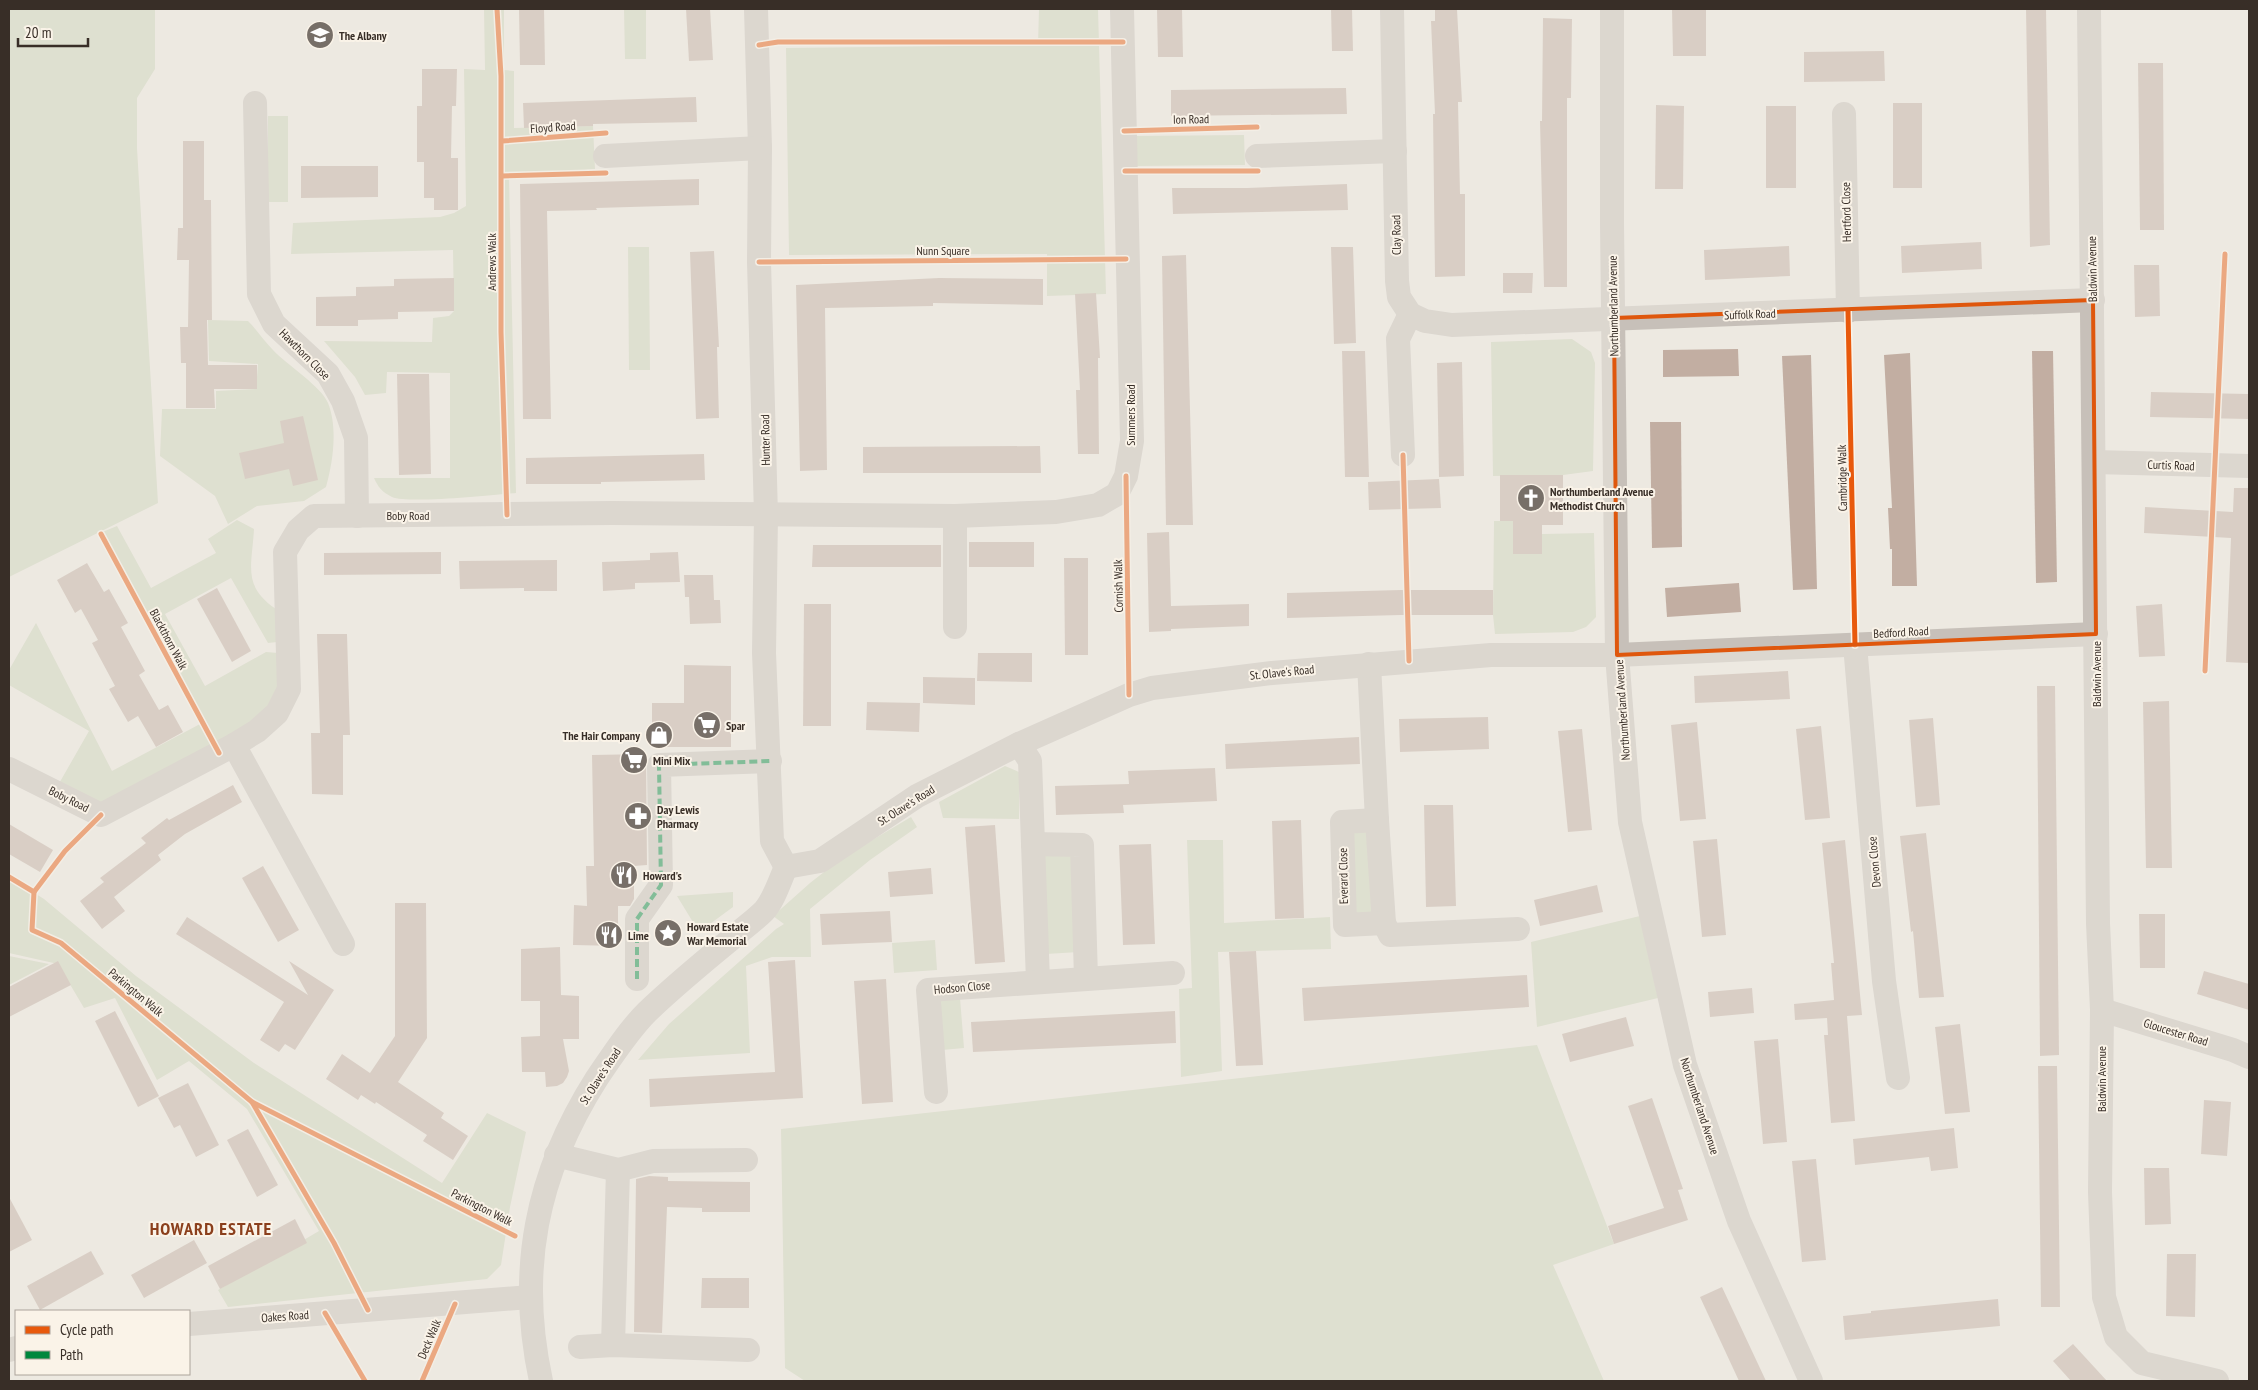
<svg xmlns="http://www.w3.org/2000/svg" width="2258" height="1390" viewBox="0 0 2258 1390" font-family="'PT Sans Narrow',sans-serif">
  <rect width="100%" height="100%" fill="#ede9e1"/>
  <g fill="#cdd4ba">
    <path d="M9,9H155V69L137,98V148L158,503L9,577Z"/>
    <path d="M484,9H504V70L514,71V128L593,126L595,169L509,177L516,493C493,495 408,504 392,497C382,492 378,487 374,478H450V373L387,372L386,393L365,395L355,377L324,341L432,342L433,318L449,316L454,311L453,250L291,254L293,223L440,217L454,213L466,206L464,69L485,70Z"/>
    <path d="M624,9H646V59H625Z"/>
    <path d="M1039,9H1098L1106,294L1047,296V254L789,255L786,48L1038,45Z"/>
    <rect x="268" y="116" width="20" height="86"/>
    <path d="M1244,135L1245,165L1137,166L1136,136Z"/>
    <path d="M628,247H649L650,370H629Z"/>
    <path d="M208,320L248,321C257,330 264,341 273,350C286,364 322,387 328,403C338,428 333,462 326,487L304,501L257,506L228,524L215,496L160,456L162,409H216V391L256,389L258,364L209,361Z"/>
    <path d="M1572,339L1591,352L1595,363L1593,471L1563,475L1493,476L1491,342Z"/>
    <path d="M237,520L254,529C252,566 242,586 276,609L277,642L268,643L231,578L165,614L205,686L266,652L278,653L280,685L267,714L216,745L100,533L117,526L151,588L216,553L208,539Z"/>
    <path d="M1494,521H1513L1514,554L1542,553V534L1594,533L1596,617L1586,627L1573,632L1495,634L1493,615Z"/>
    <path d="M36,623L112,771L200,724L214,748L108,805L57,787L89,731L9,685V670Z"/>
    <path d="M1005,766L1019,772V819L943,818L939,802Z"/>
    <path d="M911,817L917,827L870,860L810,909L811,957H772L746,966L750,1053L638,1060L669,1024L776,929L784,924L773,916L810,883L842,858Z"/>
    <path d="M1371,831L1375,914L1353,915L1349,832Z"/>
    <path d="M1187,840H1223L1224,923L1330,917L1331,949L1218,952L1222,1071L1181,1077L1179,989L1192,988Z"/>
    <path d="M1074,850L1079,952L1046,954L1041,852Z"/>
    <path d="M9,877L44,899L136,976L254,1063L442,1183L487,1113L526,1132L510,1207L501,1265L487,1279L228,1307L218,1290L319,1231L247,1109L189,1061L157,1080L115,998L84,1008L58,964L9,953Z"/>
    <path d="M733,892V907L699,932L677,896Z"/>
    <path d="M1640,916L1658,998L1537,1027L1531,942Z"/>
    <path d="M935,940L937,970L894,973L892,943Z"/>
    <path d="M9,956L49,964L9,985Z"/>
    <path d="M960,998L964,1048L942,1050L938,1000Z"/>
    <path d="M1537,1045L1614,1244L1553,1265L1604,1381H805L785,1368L781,1129Z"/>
  </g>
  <g fill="#c2aea2">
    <path d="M519,9H544L545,65H520Z"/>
    <path d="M686,9H710L713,60L689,61Z"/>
    <path d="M1157,9H1182L1183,57H1158Z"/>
    <path d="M1331,9H1352L1353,51H1332Z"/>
    <path d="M1435,9H1457L1462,102H1458L1460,194H1465V276L1435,277L1433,114H1435L1431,21H1435Z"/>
    <path d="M1672,9H1706V56H1673Z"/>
    <path d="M2026,9H2046L2050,245L2030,247Z"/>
    <path d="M1543,18L1572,19L1571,98H1567V287H1544L1540,121H1542Z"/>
    <path d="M1884,51L1885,81L1804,82V52Z"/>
    <path d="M2138,63H2163L2164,230H2140Z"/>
    <path d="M422,69H457L456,106H452L451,158H458V210H434V198H424V162H417V106H422Z"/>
    <path d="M1346,88L1347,114L1171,116V90Z"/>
    <path d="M696,97L697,122L593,124V126L524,128L523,103Z"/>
    <rect x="1893" y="103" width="29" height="85"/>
    <path d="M1656,105L1684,106L1683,189H1655Z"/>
    <rect x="1766" y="106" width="30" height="82"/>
    <path d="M183,141H204V200H211L212,320H207L208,365H257V389H214L215,408H186V363H181L180,327H188L189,260H177L178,228H183Z"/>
    <path d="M301,166H378V197L301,198Z"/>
    <path d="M699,179V205L596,208L597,210L547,211L551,419H523L520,184Z"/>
    <path d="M1347,184L1348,210L1173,214L1172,188H1247Z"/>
    <path d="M1981,242L1982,269L1902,273L1901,246Z"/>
    <path d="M1789,246L1790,276L1705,280L1704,250Z"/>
    <path d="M1331,247H1353L1356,343L1334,344Z"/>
    <path d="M714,251L719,347H717L719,418L696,419L690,252Z"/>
    <path d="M1186,255L1193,525H1166L1162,256Z"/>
    <path d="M2134,265H2159L2160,316L2135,317Z"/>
    <path d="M1503,273H1533L1532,293H1503Z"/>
    <path d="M454,278V311L398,312V319L358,320V326H316V297L356,296V287L394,286V279Z"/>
    <path d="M939,278L1043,279V305L933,303V306L825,308L827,470L800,471L796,285Z"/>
    <path d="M1096,293L1100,358H1098L1099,454H1078L1076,390H1080L1075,294Z"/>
    <path d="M1738,349L1739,376L1663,377V350Z"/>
    <path d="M1342,351H1365L1369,477H1345Z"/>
    <path d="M2032,351H2053L2057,582L2036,583Z"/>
    <path d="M1910,353L1917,586H1892V549H1890L1888,508H1892L1884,355Z"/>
    <path d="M1811,355L1817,589L1793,590L1782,356Z"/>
    <path d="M1462,362L1464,476L1439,477L1437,363Z"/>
    <path d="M397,374H429L431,474L399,475Z"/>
    <path d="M2151,392L2249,394V419L2150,417Z"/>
    <path d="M303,416L318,480L293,486L289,469L245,479L239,453L284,443L280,421Z"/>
    <path d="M1650,422H1681L1682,547L1652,548Z"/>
    <path d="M1040,446L1041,473H863V447Z"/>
    <path d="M704,454L705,480L601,482V484H526V458Z"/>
    <path d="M1500,475H1563V525H1542V554H1513V521H1500Z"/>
    <path d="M1439,479L1441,508L1369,510L1368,482Z"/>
    <path d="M2234,488H2249L2248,663L2226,662L2231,538L2144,533L2145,507L2233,512Z"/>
    <path d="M1169,532L1171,606L1249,604V626L1171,629V631L1149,632L1147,533Z"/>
    <rect x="969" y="542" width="65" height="25"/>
    <path d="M813,545H941V567H812Z"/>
    <path d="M441,552V574L324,575V553Z"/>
    <path d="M678,552L680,582L635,583V589L603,591L602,562L650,560V553Z"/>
    <path d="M1064,558H1088V655H1065Z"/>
    <path d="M557,560V591H524V588L460,589L459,561Z"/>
    <path d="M87,563L104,592L109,589L128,623L121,627L145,671L139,675L159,710L168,705L183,732L156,747L138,716L128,722L109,689L115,686L92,643L98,640L81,609L75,613L57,580Z"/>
    <path d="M684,575H713L714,600H720L721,623L690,624L689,597H685Z"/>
    <path d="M1739,583L1741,612L1667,617L1665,588Z"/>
    <path d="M217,588L251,651L232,662L197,599Z"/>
    <path d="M1401,590H1493V615H1401L1287,618V593Z"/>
    <path d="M804,604H831V726H803Z"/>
    <path d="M2162,604L2165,656L2139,657L2136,606Z"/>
    <path d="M317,634H347L350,735H343V795L312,794L311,733H320Z"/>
    <path d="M978,653H1032V682L977,681Z"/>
    <path d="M684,665L731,666V747H652V703H684Z"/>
    <path d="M1788,671L1790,699L1695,703L1694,676Z"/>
    <path d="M923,677L975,678V705L923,703Z"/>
    <path d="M2037,686H2055L2059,1055L2040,1056Z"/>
    <path d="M2169,701L2172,868H2146L2143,702Z"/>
    <path d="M867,702L920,703L919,732L866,730Z"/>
    <path d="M1488,717L1489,749L1400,752L1399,719Z"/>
    <path d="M1933,718L1940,805L1916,807L1909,720Z"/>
    <path d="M1697,722L1706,819L1680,821L1671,725Z"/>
    <path d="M1821,726L1830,818L1805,820L1796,729Z"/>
    <path d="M1582,729L1592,830L1568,832L1558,731Z"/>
    <path d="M1359,737L1360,764L1226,769L1225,744Z"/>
    <path d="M646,754L647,865L634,866V899L630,906H618V946L573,945L574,905L587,906L586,866H594L592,755Z"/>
    <path d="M1215,768L1217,801L1123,805L1124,813L1056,815L1055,786L1129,784L1128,771Z"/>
    <path d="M233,785L242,802L185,834L158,855L161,860L114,897L125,911L102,929L80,901L104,882L100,878L146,843L141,838L167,818L169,820Z"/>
    <path d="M1424,805H1453L1456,906L1426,907Z"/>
    <path d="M1301,820L1304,918L1275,919L1272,821Z"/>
    <path d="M9,824L53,850L40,872L9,854Z"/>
    <path d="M995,825L1005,962L975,964L965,827Z"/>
    <path d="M1926,833L1944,997L1919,998L1913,931L1911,932L1900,836Z"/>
    <path d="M1717,839L1726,935L1702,937L1693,841Z"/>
    <path d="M1845,840L1862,1015L1847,1016L1855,1121L1831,1123L1824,1035H1828L1827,1018L1795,1020L1794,1004L1834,1000L1831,963H1834L1822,843Z"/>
    <path d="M1151,844L1155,944L1123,945L1119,845Z"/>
    <path d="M263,866L299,930L278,942L242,878Z"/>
    <path d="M931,868L933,894L890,897L888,872Z"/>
    <path d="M1597,885L1603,912L1540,926L1534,900Z"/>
    <path d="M395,903H426L427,1038L398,1082L444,1113L441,1118L468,1136L453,1160L423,1141L427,1135L376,1102L375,1104L361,1095L358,1100L326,1079L342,1054L370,1073L395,1036Z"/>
    <path d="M890,911L892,942L822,945L820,914Z"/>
    <path d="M2139,914H2165V968H2140Z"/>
    <path d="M187,917L308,995L289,961L334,990L295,1050L285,1044L279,1052L260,1040L284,1002L176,934Z"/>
    <path d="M560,947L561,995L579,996V1039H563L569,1071L567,1077L563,1083L557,1086L546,1087L545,1072H522L521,1037L540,1036V1001H521V949Z"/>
    <path d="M1256,951L1263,1065L1236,1066L1229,952Z"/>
    <path d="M795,960L803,1098L650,1107L649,1079L775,1072L768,962Z"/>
    <path d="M58,961L71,985L9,1017V987Z"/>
    <path d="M2204,971L2249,984V1010L2197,994Z"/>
    <path d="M1527,975L1529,1007L1304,1021L1302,988Z"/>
    <path d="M886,979L893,1102L862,1104L854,981Z"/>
    <path d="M1752,988L1754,1013L1710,1017L1708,992Z"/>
    <path d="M115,1011L159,1096L138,1107L95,1021Z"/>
    <path d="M1175,1011L1176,1043L973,1052L971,1022Z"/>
    <path d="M1626,1017L1634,1046L1570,1062L1562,1034Z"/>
    <path d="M1960,1024L1970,1112L1945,1114L1935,1027Z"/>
    <path d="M1778,1039L1787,1142L1763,1144L1754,1041Z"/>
    <path d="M2038,1066H2057L2060,1307H2041Z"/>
    <path d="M188,1083L219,1145L196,1157L180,1125L174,1128L158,1098Z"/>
    <path d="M1652,1098L1683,1189L1678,1190L1688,1220L1614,1244L1608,1226L1664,1208L1628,1106Z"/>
    <path d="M2204,1100L2231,1102L2227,1156L2201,1154Z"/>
    <path d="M1954,1128L1958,1168L1931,1171L1929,1157L1855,1165L1853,1139Z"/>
    <path d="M248,1129L278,1185L257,1197L227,1140Z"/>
    <path d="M1816,1159L1826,1260L1802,1262L1792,1161Z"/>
    <path d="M2144,1168H2169L2171,1224L2145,1225Z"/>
    <path d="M649,1176L668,1177V1181L750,1182V1212H702V1208L667,1207L662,1333L634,1332L636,1179Z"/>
    <path d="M9,1197L32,1240L9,1252Z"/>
    <path d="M295,1219L307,1243L220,1289L208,1266Z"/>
    <path d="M194,1240L207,1263L144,1298L131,1275Z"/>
    <path d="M91,1251L104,1274L40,1310L27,1286Z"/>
    <path d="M2167,1254H2196L2195,1317L2166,1316Z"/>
    <path d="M702,1278H749V1308H701Z"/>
    <path d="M1722,1287L1766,1381H1739L1700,1297Z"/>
    <path d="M1998,1299L2000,1326L1845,1340L1843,1316L1871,1313V1311Z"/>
    <path d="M2073,1344L2107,1381H2071L2053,1361Z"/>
  </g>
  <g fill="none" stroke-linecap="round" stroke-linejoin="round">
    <g stroke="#c7c0b9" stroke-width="24">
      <path d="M756,9L760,148L759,262L766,515L764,653L772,841L786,867"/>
      <path d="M1392,9L1397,281L1399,297L1410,314"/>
      <path d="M1612,9V223L1617,655L1630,822L1685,1065L1739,1221L1811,1381"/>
      <path d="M2089,9L2098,923L2102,1010L2100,1192L2104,1297L2116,1337L2142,1363L2217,1381"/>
      <path d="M255,103L259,294L274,324L328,374L343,401L356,438L357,516"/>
      <path d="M1844,114L1848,311"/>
      <path d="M605,156L760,148"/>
      <path d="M1257,156L1395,151"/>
      <path d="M1410,314L1425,321L1452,325L2093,300"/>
      <path d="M1403,455L1398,339L1410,314"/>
      <path d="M2094,462L2249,466"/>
      <path d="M955,516V627"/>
      <path d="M1855,645L1884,981L1898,1078"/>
      <path d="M1369,664L1377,820L1384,923L1390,935L1518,929"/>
      <path d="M1019,744L1030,761L1038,981"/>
      <path d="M9,769L101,815L234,745"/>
      <path d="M1377,820L1342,822L1345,925L1384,923"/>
      <path d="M1033,844L1082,845L1086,978"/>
      <path d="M786,867L820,861L917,796L1019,744L1129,695L1152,688L1272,673L1491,655H1617L2096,634"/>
      <path d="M343,944L234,745L257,731L277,713L289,689L285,552L298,530L314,516L612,513L955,516L1056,512L1098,505L1117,494L1126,476L1132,441L1122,9"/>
      <path d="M637,979V919L661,885L659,765L770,761"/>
      <path d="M2102,1010L2233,1050L2249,1057"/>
      <path d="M936,1092L928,990L1173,973"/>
      <path d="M556,1155L618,1170L653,1161L746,1160"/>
      <path d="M189,1324L530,1297"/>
      <path d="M613,1345L618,1170"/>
      <path d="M580,1347L613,1345L748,1350"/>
      <path d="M9,1350L16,1348"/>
      <path d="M541,1381C517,1270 536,1174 597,1078C612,1056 628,1031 647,1012C673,987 702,963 730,940C741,930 754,921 764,911C774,900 780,880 786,867"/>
    </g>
    <path stroke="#00873e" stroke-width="4" stroke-dasharray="8 4" stroke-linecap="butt" d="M637,979V919L661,885L659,765L770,761"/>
    <g stroke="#faf3e8" stroke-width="8">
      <g id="cycleway">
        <path d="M497,9L501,76V332L507,515"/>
        <path d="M759,45L778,42H1123"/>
        <path d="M1124,131L1257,127"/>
        <path d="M502,141L606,133"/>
        <path d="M1125,171H1258"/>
        <path d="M502,176L606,173"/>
        <path d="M759,262L1126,259"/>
        <path d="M1848,311L1855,645"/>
        <path d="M1403,455L1409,661"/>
        <path d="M1126,476L1129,695"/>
        <path d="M101,534L219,753"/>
        <path d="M2205,671L2225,254"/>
        <path d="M9,877L34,892L32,930L61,943L252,1102L334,1243L368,1310"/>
        <path d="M34,892L65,851L101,815"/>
        <path d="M252,1102L515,1236"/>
        <path d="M325,1313L365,1381"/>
        <path d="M422,1381L455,1304"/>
      </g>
    </g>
    <use href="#cycleway" stroke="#e8590c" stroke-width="5"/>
  </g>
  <path d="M0 0H2258V1390H0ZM2093,300L2096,634L1617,655L1614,318Z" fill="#ede9e1" fill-opacity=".55" fill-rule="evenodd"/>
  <path fill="none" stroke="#df570d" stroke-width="4" stroke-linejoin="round" d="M2093,300L2096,634L1617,655L1614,318Z"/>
  <defs>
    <g id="school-disc" transform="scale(1.4375)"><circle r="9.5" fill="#776f68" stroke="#faf3e8"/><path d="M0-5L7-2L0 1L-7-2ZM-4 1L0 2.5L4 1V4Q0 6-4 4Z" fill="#fff"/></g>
    <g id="church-disc" transform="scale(1.4375)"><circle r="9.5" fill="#776f68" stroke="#faf3e8"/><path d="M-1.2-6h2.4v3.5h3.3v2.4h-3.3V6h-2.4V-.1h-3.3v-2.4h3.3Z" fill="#fff"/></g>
    <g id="supermarket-disc" transform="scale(1.4375)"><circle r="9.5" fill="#776f68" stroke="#faf3e8"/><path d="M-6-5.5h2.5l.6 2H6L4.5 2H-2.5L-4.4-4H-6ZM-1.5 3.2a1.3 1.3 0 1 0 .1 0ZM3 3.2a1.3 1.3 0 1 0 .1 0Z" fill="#fff"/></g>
    <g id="shop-disc" transform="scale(1.4375)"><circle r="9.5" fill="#776f68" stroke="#faf3e8"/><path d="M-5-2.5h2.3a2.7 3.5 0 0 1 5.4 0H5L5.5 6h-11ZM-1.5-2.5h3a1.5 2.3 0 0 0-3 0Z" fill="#fff"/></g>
    <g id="pharmacy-disc" transform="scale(1.4375)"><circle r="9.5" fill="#776f68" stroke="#faf3e8"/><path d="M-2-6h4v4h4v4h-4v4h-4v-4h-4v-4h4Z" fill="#fff"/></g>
    <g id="restaurant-disc" transform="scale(1.4375)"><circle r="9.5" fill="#776f68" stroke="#faf3e8"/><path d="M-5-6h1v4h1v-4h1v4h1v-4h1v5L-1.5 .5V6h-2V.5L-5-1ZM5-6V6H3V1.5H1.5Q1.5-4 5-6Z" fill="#fff"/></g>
    <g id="sight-disc" transform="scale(1.4375)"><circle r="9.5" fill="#776f68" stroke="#faf3e8"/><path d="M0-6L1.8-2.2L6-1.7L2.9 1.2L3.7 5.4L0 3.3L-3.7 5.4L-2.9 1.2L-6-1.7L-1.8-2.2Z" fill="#fff"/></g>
  </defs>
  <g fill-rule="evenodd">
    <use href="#school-disc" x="320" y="35"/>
    <use href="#church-disc" x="1531" y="498"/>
    <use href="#supermarket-disc" x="707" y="725"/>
    <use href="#shop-disc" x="659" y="735"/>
    <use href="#supermarket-disc" x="634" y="760"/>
    <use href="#pharmacy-disc" x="638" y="816"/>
    <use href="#restaurant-disc" x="624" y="875"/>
    <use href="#sight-disc" x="668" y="933"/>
    <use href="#restaurant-disc" x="609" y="935"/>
  </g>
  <g text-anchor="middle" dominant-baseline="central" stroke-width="4" stroke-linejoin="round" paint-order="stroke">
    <g font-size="12" font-weight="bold" fill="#382e27" stroke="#faf3e8" text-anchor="start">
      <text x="339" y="35">The Albany</text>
      <text x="1550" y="491">Northumberland Avenue<tspan x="1550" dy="14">Methodist Church</tspan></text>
      <text x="726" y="725">Spar</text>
      <text x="640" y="735" text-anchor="end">The Hair Company</text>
      <text x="653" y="760">Mini Mix</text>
      <text x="657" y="809">Day Lewis<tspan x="657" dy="14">Pharmacy</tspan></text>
      <text x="643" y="875">Howard's</text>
      <text x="687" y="926">Howard Estate<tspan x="687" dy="14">War Memorial</tspan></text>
      <text x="628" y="935">Lime</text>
    </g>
    <g font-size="12" fill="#382e27" stroke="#faf3e8">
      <text transform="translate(1191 119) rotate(-1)">Ion Road</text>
      <text transform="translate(553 127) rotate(-4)">Floyd Road</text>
      <text transform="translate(1846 212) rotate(-91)">Hertford Close</text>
      <text transform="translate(1396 235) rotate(-91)">Clay Road</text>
      <text x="943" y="250">Nunn Square</text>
      <text transform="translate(491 262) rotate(-90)">Andrews Walk</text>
      <text transform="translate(2092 269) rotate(-91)">Baldwin Avenue</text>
      <text transform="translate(1613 306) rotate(-91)">Northumberland Avenue</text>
      <text transform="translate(1750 314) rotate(-2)">Suffolk Road</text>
      <text transform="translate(305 354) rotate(45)">Hawthorn Close</text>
      <text transform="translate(1130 415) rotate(-90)">Summers Road</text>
      <text transform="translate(765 440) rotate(-91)">Hunter Road</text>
      <text transform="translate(2171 465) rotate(2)">Curtis Road</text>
      <text transform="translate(1842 478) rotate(-91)">Cambridge Walk</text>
      <text x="408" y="515">Boby Road</text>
      <text transform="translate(1118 586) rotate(-91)">Cornish Walk</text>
      <text transform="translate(1901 632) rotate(-3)">Bedford Road</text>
      <text transform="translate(169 639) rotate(62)">Blackthorn Walk</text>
      <text transform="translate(1282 672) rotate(-6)">St. Olave's Road</text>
      <text transform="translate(2096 674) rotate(-90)">Baldwin Avenue</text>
      <text transform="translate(1622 710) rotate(-94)">Northumberland Avenue</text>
      <text transform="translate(69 799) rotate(26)">Boby Road</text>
      <text transform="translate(906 805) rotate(-32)">St. Olave's Road</text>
      <text transform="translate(1874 862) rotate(-95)">Devon Close</text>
      <text transform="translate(1343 876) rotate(-91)">Everard Close</text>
      <text transform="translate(962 987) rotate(-5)">Hodson Close</text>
      <text transform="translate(136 992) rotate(40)">Parkington Walk</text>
      <text transform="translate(2176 1032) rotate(17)">Gloucester Road</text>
      <text transform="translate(600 1076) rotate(-57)">St. Olave's Road</text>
      <text transform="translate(2101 1079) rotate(-90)">Baldwin Avenue</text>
      <text transform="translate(1700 1106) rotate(72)">Northumberland Avenue</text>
      <text transform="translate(482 1207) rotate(27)">Parkington Walk</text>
      <text transform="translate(285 1316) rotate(-4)">Oakes Road</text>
      <text transform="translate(429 1339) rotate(-67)">Deck Walk</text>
    </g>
    <g font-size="18" font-weight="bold" letter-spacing="1" fill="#8b3f1c" stroke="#faf3e8">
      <text x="211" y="1228">HOWARD ESTATE</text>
    </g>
  </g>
  <rect width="2258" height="1390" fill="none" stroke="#382e27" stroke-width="20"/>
  <rect x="15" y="1310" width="175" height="65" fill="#faf3e8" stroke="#aca49b"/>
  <rect x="25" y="1326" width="25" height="8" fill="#e8590c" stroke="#aca49b"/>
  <text x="60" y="1335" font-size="15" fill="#382e27">Cycle path</text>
  <rect x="25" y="1351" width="25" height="8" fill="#00873e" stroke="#aca49b"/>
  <text x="60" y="1360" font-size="15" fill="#382e27">Path</text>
  <path d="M18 38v8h70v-8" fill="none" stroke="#382e27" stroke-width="2.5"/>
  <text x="25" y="38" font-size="15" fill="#382e27" stroke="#faf3e8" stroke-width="4" paint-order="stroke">20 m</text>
</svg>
